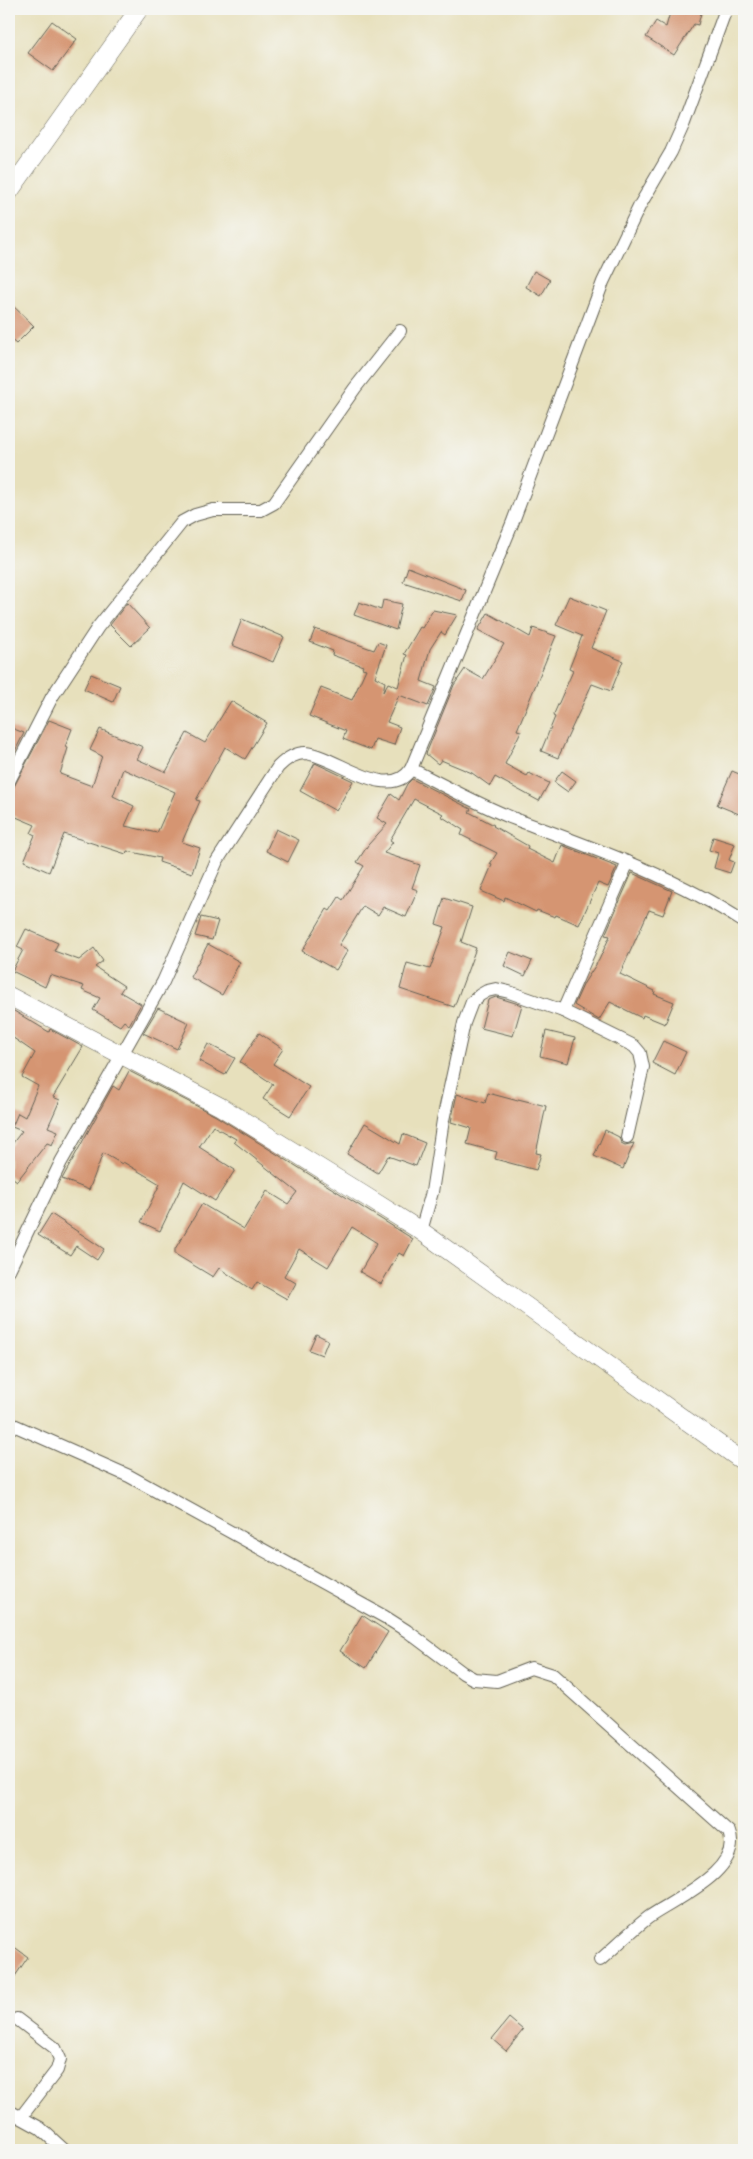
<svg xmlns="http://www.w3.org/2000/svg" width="753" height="2159" viewBox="0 0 753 2159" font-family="Mali,sans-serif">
  <rect width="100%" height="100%" fill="#f6f6f2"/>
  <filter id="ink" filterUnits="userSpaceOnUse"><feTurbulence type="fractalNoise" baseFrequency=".02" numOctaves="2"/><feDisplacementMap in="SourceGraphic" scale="10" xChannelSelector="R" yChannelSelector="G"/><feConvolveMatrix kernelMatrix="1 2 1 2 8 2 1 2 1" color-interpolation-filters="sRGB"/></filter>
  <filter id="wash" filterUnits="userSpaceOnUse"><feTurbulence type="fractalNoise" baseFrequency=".0096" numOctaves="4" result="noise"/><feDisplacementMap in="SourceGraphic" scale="20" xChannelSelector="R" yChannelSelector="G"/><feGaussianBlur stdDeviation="1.12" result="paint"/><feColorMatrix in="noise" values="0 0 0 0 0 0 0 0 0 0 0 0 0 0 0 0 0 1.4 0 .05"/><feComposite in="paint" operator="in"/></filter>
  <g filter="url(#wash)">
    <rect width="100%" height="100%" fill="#e7e0bc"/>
    <path fill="#e5d5b7" d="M9,723L26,729L9,767Z"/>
    <g id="blocks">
      <g fill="#d59572" fill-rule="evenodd">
        <path d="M671,9H702L698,25L694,24L674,55L646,37L656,21L666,27Z"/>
        <path d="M52,21L77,39L53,71L28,53Z"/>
        <path d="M534,271L550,280L541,296L526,287Z"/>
        <path d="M9,302L34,326L16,344L9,338Z"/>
        <path d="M408,567L466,590L462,601L403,582Z"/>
        <path d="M569,596L606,611L591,648L623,661L611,691L592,684L558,758L541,751L555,717L553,716L573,671L569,669L582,636L556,625Z"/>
        <path d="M383,600L402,604L396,630L354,615L359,602L381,610Z"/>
        <path d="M127,603L150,628L131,646L110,625Z"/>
        <path d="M433,610L457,615L445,635L441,632L430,649L421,681L436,687L428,706L399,695L387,722L400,727L394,745L375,739L371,750L343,739L346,731L309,716L321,688L352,700L366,669L362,668L363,666L332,655L333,651L310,642L315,629L374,650L378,642L386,645L375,677L385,682L383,692L388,683L398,687L407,655L404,654L420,627L422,628Z"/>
        <path d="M488,613L530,637L533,628L556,636L517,730L521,731L505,764L527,776L529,773L549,783L539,801L495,777L490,786L472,773L441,760L438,764L426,754L454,685L465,669L483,679L504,644L478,630Z"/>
        <path d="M242,619L284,637L273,662L232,645Z"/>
        <path d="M91,674L120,686L113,702L84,689Z"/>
        <path d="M231,701L267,723L245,759L225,747L196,800L200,801L182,842L200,848L192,873L159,862L160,858L127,851L126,854L64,834L49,872L24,861L35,835L31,833L35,825L9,814V796L49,720L72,729L65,747L68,748L60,774L92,786L102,756L90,750L100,729L143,747L137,759L166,772L187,733L205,743ZM123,769L175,792L157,833L125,826L134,806L113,796Z"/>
        <path d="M9,727L24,733L12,757L9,756Z"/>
        <path d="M315,763L353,781L336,811L300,791Z"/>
        <path d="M562,771L576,781L568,792L554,782Z"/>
        <path d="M732,771L744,776V816L717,805Z"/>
        <path d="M412,779L471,809L469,812L494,825L493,826L528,846L527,849L555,863L562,845L617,867L608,887L598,883L579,925L556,915L555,917L537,910L536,912L505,897L504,901L481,891L492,865L490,864L497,853L461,835L463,830L441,816L443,814L414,799L390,840L393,842L384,853L420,865L412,888L418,890L406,917L383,907L378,915L363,906L339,945L348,950L336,970L302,951L327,909L330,911L339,897L343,900L364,866L357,862L368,845L387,824L377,818L391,794L399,800L407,784Z"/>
        <path d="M276,829L299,840L288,862L266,851Z"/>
        <path d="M713,837L735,844L729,860L734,862L730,873L714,868L718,853L709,850Z"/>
        <path d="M632,873L672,891L663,915L649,910L620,974L655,991L654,994L674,1002L665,1024L643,1015L642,1018L610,1002L599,1020L574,1005L584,983L599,960L610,936L605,935Z"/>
        <path d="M444,898L472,907L461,942L476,948L454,1007L400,989L407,963L430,969L445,927L436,924Z"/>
        <path d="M201,917L218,921L212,940L195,936Z"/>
        <path d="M26,929L58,943L54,951L79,960L94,948L103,961L95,967L124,986L120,992L141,1004L129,1025L124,1021L120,1026L93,1010L100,998L82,990L84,986L50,975L45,987L12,971L23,950L17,947Z"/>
        <path d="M208,944L240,962L222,995L190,977Z"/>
        <path d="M510,952L532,961L525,976L504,966Z"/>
        <path d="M496,997L522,1005L513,1036L481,1028L488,1000Z"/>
        <path d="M9,1008L49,1032L50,1029L83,1047L53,1097L60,1100L48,1127L58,1131L52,1145L47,1143L17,1181L9,1175V1148L22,1131L12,1127L18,1113L25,1117L38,1086L22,1077L35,1053L9,1035Z"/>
        <path d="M158,1008L189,1023L177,1049L143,1033Z"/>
        <path d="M546,1031L575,1038L568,1063L540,1056Z"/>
        <path d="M259,1033L283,1049L273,1064L309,1087L290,1116L263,1099L273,1084L240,1062Z"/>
        <path d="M663,1041L686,1052L675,1075L652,1063Z"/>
        <path d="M208,1044L235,1058L225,1075L199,1061Z"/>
        <path d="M129,1071L216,1116L413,1239L404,1256L399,1253L381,1284L360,1272L377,1243L352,1227L328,1267L299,1249L284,1276L296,1283L287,1299L257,1282L252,1290L219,1268L213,1277L175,1254V1249L202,1204L244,1229L267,1191L288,1204L297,1192L234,1142L236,1139L213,1126L199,1147L235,1170L215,1201L184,1181L160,1231L141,1222L160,1184L123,1162L122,1164L103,1153L89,1190L62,1179L113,1086L119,1090Z"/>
        <path d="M488,1093L518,1101V1099L546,1106L536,1153L541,1154L536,1170L495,1159L497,1152L467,1144L471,1128L451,1122L457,1094L485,1103Z"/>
        <path d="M365,1123L400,1144L403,1134L425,1143L416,1166L388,1156L378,1173L347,1154Z"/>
        <path d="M605,1130L619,1137L621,1143L625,1145L634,1143L623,1169L594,1156Z"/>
        <path d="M51,1214L104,1249L97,1260L76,1246L70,1255L38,1235Z"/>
        <path d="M316,1334L328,1340L322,1355L309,1350Z"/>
        <path d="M362,1615L388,1632L366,1668L340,1651Z"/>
        <path d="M9,1943L28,1957L9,1985Z"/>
        <path d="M509,2018L523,2030L506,2051L492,2039Z"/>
      </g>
    </g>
  </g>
  <g filter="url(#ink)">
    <use href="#blocks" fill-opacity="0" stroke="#636154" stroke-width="1"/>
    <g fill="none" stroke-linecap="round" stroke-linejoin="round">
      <g stroke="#636154" stroke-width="14">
        <g id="street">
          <path d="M411,769C445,786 479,805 515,819C593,848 674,876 744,922"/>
          <path d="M9,781L52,697L98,627L182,522L195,515L213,510H261L274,503L355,388L400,331"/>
          <path d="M563,1011L628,862"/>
          <path d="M421,1231L432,1192L443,1120L464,1023L472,1002L480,995L487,991L496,989L509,992L563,1011L634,1046L640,1053L643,1067L627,1137"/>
          <path d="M9,1270L61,1162L163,982L217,861L278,767C285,760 294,753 305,753C335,755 388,804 411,769L512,524L603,282L640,205L671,152L684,123L726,9"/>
          <path d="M9,1423L129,1476L385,1617L407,1631L463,1673L474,1679L497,1681L531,1668L553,1675L729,1832C744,1870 673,1900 649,1917C632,1930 616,1946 600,1960"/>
          <path d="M17,2019L55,2048L60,2059L57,2070L21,2117"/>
          <path d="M9,2111L40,2128L64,2150"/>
        </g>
      </g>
      <g stroke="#636154" stroke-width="19">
        <g id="secondary">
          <path d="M9,192L139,9"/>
          <path d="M9,996L221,1107L362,1194L421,1231L744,1462"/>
        </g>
      </g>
      <use href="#street" stroke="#fff" stroke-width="12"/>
      <use href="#secondary" stroke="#fff" stroke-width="18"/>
    </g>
  </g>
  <rect width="753" height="2159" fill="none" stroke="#f6f6f2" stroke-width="30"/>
</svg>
